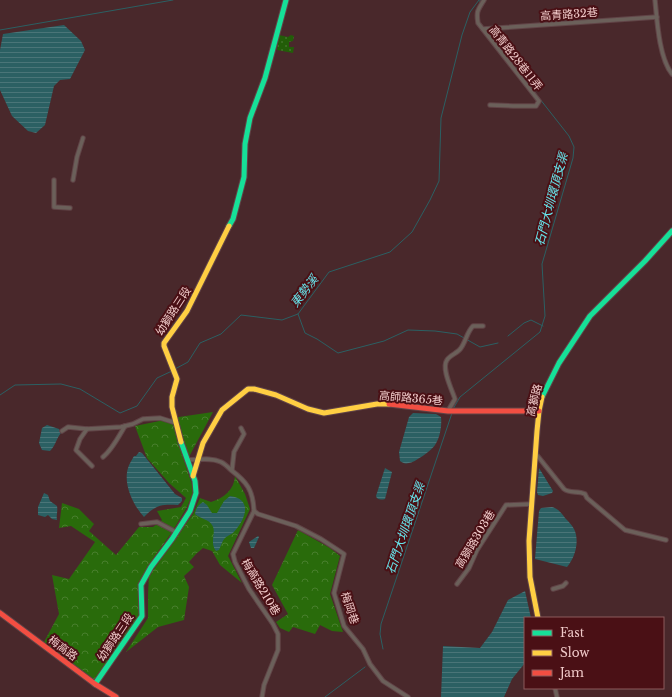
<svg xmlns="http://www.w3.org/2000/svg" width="672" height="697" viewBox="0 0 672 697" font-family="'Libre Baskerville','Noto Sans TC',serif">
  <defs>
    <pattern id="grass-dots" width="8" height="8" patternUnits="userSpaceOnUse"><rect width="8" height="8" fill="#225d08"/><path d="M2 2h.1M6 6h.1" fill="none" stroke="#42732b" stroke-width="1.8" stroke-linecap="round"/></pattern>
    <pattern id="forest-crowns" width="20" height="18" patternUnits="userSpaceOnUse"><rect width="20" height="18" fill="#296b0b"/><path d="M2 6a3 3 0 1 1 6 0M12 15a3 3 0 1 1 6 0" fill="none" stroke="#487f2d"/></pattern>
    <pattern id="water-rules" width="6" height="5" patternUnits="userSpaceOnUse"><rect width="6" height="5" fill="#2b6063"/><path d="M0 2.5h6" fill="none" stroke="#4a7578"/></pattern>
  </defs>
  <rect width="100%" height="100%" fill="#49282b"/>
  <path fill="url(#grass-dots)" d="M279,35L288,37L291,35L294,36L293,41L289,42V47H294L293,53L277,50Z"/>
  <g fill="url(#forest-crowns)">
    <path d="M213,412L190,455L183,457L194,491L187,507L172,532L155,556L140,581L139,595L140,616L95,680L44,642L59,614L52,575L69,579L95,542L71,526L59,528L62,503L79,509L94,524L89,531L116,555L139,527H153L162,520L157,511L181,507L186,498L169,483L147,458L135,426L179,417Z"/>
    <path d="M235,476L245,494L250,509L228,556L242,583L220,565L212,551L203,548L196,554L189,562L194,567L184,576L189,587L184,620L158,627L126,652L148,618V594L149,576L193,514L200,498L211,502C224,498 234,490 235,476Z"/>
    <path d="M298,530L330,548L340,556L330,594L343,632L332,631L320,625L315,634L293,627L289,632L280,628L276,622L288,614L272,585Z"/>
  </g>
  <g fill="url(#water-rules)">
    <path d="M64,25L81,41L85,50L70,79L60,80L54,86L45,125L36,133L28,131L12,116L0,90V50L3,34Z"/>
    <path d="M413,413L436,414L441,417C442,425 440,438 435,445C432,450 414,463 409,463C405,464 403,463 400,461L399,452L409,417Z"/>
    <path d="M47,425L59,429L61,433C56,439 56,445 50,451L42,450L39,443L42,428Z"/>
    <path d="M139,452L142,453L175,494L182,498V501L178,505C161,504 156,505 144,517C133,505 123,484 128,468C129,464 132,460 134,456H136Z"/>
    <path d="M385,468L392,472L385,499C381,500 377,500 376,496Z"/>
    <path d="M539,468L553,491L552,493L543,496L538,495L537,492Z"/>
    <path d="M44,493L48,495L50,501L57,506C58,512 56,515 57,520L52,519L48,515L45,517L38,515V507Z"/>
    <path d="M230,496C254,499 245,521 233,533C230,535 227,536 225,538C222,541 221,546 219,550L216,551C209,542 217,532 212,525C209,519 200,519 195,514C196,508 198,505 203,502L207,505L212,513H217L224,501Z"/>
    <path d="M552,507C559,509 562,514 566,519C569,522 572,525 574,529C580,541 575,558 567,567L535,559L539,511L541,508Z"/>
    <path d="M258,536L259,537L254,548H251L249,542Z"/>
    <path d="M525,591L531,618H525V663L512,679L504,697H441L443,646L480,648L492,632L508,600Z"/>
  </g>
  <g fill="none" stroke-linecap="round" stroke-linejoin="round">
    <g stroke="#2b6063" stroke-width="1">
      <path d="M480,2V0"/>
      <path d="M0,30L173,0"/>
      <path d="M298,314L305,333L317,339L338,353L384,341L408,330L435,331L457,334L480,347L498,343"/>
      <path d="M508,336L524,323L531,320L543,326"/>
      <path d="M175,369L188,362L200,343L221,334L241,315L282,320L298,314L329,272L390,252L412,232L430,200L439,181L441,118L462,35L470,12L479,0"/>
      <path d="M0,395L15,385L61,384L80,389L120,413L137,406L157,378L172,371"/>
      <path d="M453,409L460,397L540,332L545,316L542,264L573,158L574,147L569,136L514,66"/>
      <path d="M383,649L380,634L381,624L452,413"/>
      <path d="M325,697L365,667"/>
    </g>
    <g stroke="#614447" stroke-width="5.5">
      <g id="street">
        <path d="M484,0C478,10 476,11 478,23L539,101L536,106H513L490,105"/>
        <path d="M655,0C657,20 659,58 672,74"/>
        <path d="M483,29L657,17"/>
        <path d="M54,180V207L70,208"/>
        <path d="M73,180L77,157L83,138"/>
        <path d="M448,411L455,399C452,390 441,368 447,360C450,355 458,353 461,348C466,341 467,332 473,326H483"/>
        <path d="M87,429L80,439L76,450L92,466"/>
        <path d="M62,431L68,427L87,429L121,427L133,424L143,419L160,418L176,423"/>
        <path d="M536,454L564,489C570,494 578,490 585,494L587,498L625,530L666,540"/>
        <path d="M103,457C112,450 119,436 125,426"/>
        <path d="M187,460C198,460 211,457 221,462C225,464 228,467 231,470C247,482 253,490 254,511L233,554L235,562L249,589L273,624L278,634V650L264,685L262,697"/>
        <path d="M232,470L234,452L244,434L241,428"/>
        <path d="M254,511L258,514L296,526L321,539L344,554L334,593L344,626L363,649L370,664L383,681L408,697"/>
        <path d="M141,524L157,522L176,532"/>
        <path d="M457,584L469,568L477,550L506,505L532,504"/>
        <path d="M553,589L563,586L566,583"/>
        <path d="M555,688L557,697"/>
      </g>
    </g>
    <g stroke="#614447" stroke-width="7">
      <g id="fast">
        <path d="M229,226L233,219L244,177L245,144L250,118L265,78L286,0"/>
        <path d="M542,397L559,363L590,316L645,261L672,231"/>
        <path d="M95,684L142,616L141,585L151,567L172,539L190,511L196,493L195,481L181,442"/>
      </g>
    </g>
    <g stroke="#614447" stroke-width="7">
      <g id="slow">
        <path d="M181,442L172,407V397L177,379L164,346V343L187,311L229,226"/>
        <path d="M193,476L203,443L222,410L248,389H254L276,395L308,409L324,413L377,404H389"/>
        <path d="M538,618L530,577L529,541L537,431L539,411L542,397"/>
      </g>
    </g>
    <g stroke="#614447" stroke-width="7">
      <g id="jam">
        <path d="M389,404L448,411H539"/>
        <path d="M0,613L95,684L116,697"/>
      </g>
    </g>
    <use href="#street" stroke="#6b605a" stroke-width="3.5"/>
    <use href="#fast" stroke="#16e098" stroke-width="5"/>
    <use href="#slow" stroke="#ffcf43" stroke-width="5"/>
    <use href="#jam" stroke="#f24e42" stroke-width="5"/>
  </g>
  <g text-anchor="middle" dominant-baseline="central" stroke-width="4" stroke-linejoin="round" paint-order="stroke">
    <g font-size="11" fill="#f0cac9" stroke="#4a1015">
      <text transform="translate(569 14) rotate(-4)">高青路32巷</text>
      <text transform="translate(516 58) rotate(52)">高青路28巷11弄</text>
      <text transform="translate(173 311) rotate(-57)">幼獅路三段</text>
      <text transform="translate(411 398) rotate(5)">高師路365巷</text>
      <text transform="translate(534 400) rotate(-76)">高獅路</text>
      <text transform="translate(475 539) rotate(-59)">高獅路303巷</text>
      <text transform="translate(261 587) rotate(59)">梅高路210巷</text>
      <text transform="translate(350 608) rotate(72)">梅岡巷</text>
      <text transform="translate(115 637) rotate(-56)">幼獅路三段</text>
      <text transform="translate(63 648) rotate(37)">梅高路</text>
    </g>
    <g font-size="12" font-style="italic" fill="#66e5ec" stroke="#4a1015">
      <text transform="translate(551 199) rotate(-75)">石門大圳環頂支渠</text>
      <text transform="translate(304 291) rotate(-52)">東勢溪</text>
      <text transform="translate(405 528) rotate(-71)">石門大圳環頂支渠</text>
    </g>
  </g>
  <rect x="524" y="617" width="140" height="72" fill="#4a1015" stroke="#8c5a5d"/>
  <rect x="532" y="630" width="20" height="6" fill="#16e098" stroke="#8c5a5d"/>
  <text x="560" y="637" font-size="12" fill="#f0cac9">Fast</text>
  <rect x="532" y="650" width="20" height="6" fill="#ffcf43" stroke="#8c5a5d"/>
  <text x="560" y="657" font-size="12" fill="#f0cac9">Slow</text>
  <rect x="532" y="670" width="20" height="6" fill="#f24e42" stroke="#8c5a5d"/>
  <text x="560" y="677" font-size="12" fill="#f0cac9">Jam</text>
</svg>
